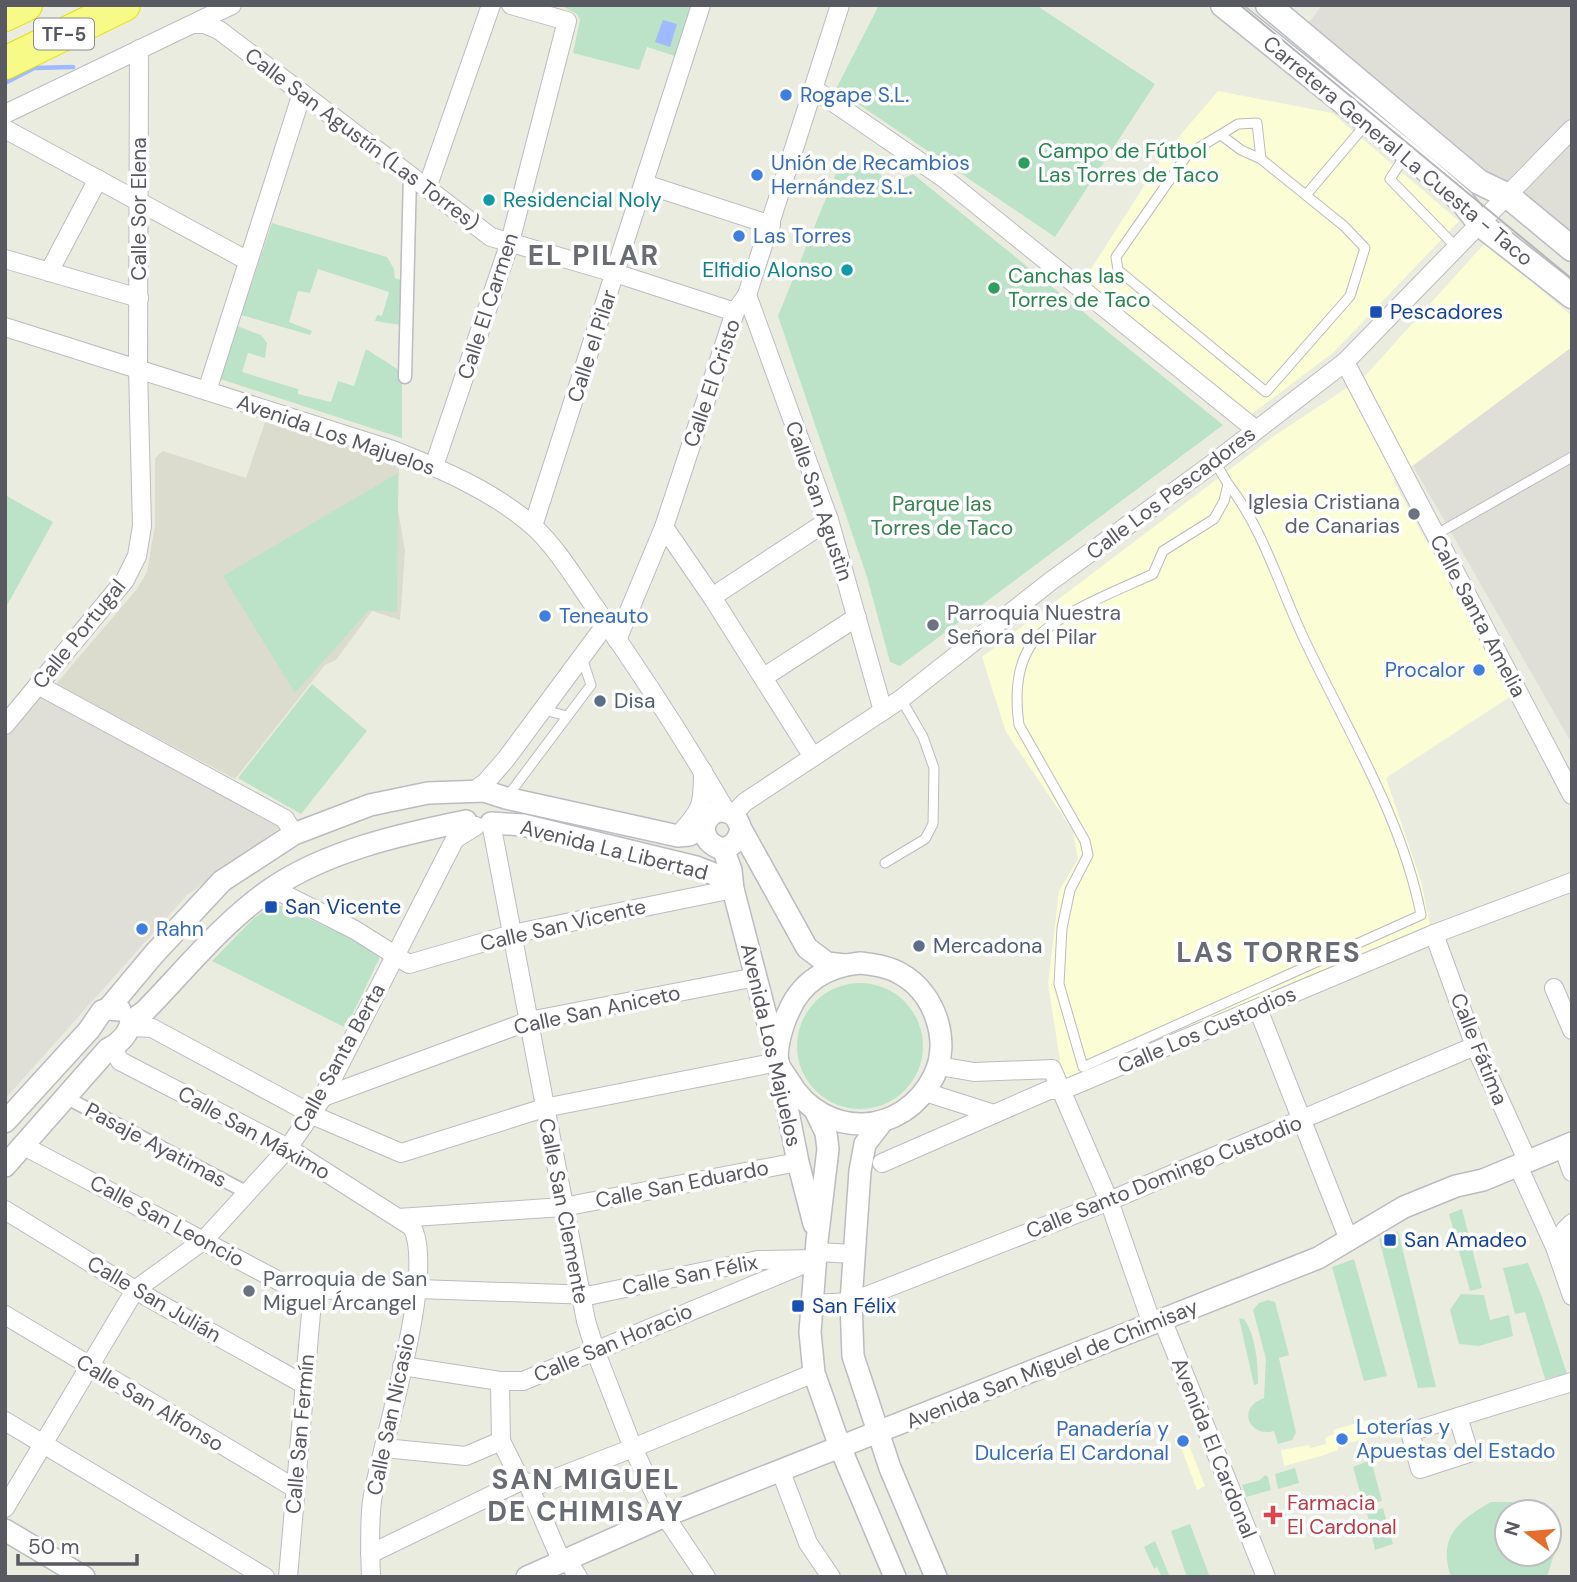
<svg xmlns="http://www.w3.org/2000/svg" width="1577" height="1582" viewBox="0 0 1577 1582" font-family="'DM Sans',sans-serif">
  <rect width="100%" height="100%" fill="#ebece0"/>
  <g fill="#fbfdd4">
    <path d="M1218,91L1332,113L1459,221L1334,352L1249,416L1084,280L1165,153Z"/>
    <path d="M1485,243L1572,316V347L1393,480L1511,696L1386,778L1421,881L1431,930L1064,1086L1048,984L1059,891L1078,859L1073,831L1006,732L982,657L1274,436L1365,376Z"/>
    <path d="M1371,1419L1377,1435L1338,1446V1450L1321,1456L1284,1466L1281,1450L1309,1445L1310,1448L1326,1444L1325,1438L1334,1434L1333,1430Z"/>
    <path d="M1185,1435L1205,1486L1197,1490L1177,1437Z"/>
  </g>
  <g fill="#dfdfd8">
    <path d="M1322,5H1572V243L1308,24Z"/>
    <path d="M1572,347V744L1413,466Z"/>
    <path d="M45,689L289,821L187,895L5,1099V732Z"/>
  </g>
  <path fill="#dbdcce" d="M265,422L362,452L399,466L398,510L405,551L402,594L400,620L372,611L336,660L325,665L235,779L56,684L137,589L147,572L155,525V458L163,451L246,478Z"/>
  <g fill="#bce3c7">
    <path d="M560,5H692L678,57L647,47L639,70L573,53L580,20L577,14Z"/>
    <path d="M879,5H1036L1155,84L1055,237L836,89Z"/>
    <path d="M872,157L887,187L913,174L1223,425L900,666L890,662L867,577L778,316L837,171Z"/>
    <path d="M272,223L387,257L394,269L395,278L401,280V325L375,321L377,315L382,316L389,292L318,269L310,293L298,291L289,322L312,331L310,335L241,315Z"/>
    <path d="M237,326L261,335L267,343L265,358L248,353L242,372L298,389V394L331,402L338,381L354,386L366,349L402,372V438L220,379Z"/>
    <path d="M398,473L397,612L369,610L295,693L223,576Z"/>
    <path d="M5,495L53,522L5,609Z"/>
    <path d="M312,684L367,731L301,814L238,778Z"/>
    <path d="M275,903L378,951L379,959L346,1028L212,961L253,919Z"/>
    <circle cx="860" cy="1046" r="63"/>
    <path d="M1462,1209L1482,1288L1470,1291L1449,1214Z"/>
    <path d="M1398,1231L1436,1387L1418,1388L1379,1239Z"/>
    <path d="M1354,1259L1387,1376L1364,1381L1332,1267Z"/>
    <path d="M1528,1263L1542,1297L1567,1374L1545,1379L1525,1312L1515,1314L1503,1268Z"/>
    <path d="M1461,1294L1484,1295L1490,1320L1509,1315L1513,1336L1479,1346L1459,1344L1450,1310Z"/>
    <path d="M1268,1300L1275,1302L1289,1355L1279,1358L1296,1433L1292,1440L1278,1444L1274,1431C1249,1438 1236,1408 1264,1398L1266,1359L1253,1310L1259,1303Z"/>
    <path d="M1239,1318L1244,1319C1256,1337 1258,1363 1258,1384L1254,1385Z"/>
    <path d="M1371,1460L1382,1501L1364,1506L1353,1467Z"/>
    <path d="M1295,1468L1299,1483L1278,1489L1275,1474Z"/>
    <path d="M1265,1475L1268,1477L1271,1490L1246,1497L1242,1485L1260,1480Z"/>
    <path d="M1491,1502H1511L1537,1512H1507V1554H1549V1534L1554,1554L1547,1577H1451C1437,1537 1459,1520 1491,1502Z"/>
    <path d="M1383,1508L1393,1544L1375,1550L1367,1513Z"/>
    <path d="M1190,1524L1209,1575L1187,1577L1171,1531Z"/>
    <path d="M1155,1541L1170,1577H1162L1157,1567L1154,1569L1144,1547Z"/>
  </g>
  <path fill="#9fbafd" d="M663,20L677,24L670,47L655,42Z"/>
  <g fill="none" stroke-linecap="round" stroke-linejoin="round">
    <path stroke="#9fbafd" stroke-width="4.5" d="M5,83L34,68L73,67"/>
    <g stroke="#bbbbc2" stroke-width="11">
      <g id="service">
        <path d="M1221,135L1241,150L1261,159L1344,226L1365,248L1350,296L1266,392L1118,270L1116,257L1187,155L1238,124L1257,123L1261,159"/>
        <path d="M1405,156L1390,179L1457,248"/>
        <path d="M1306,195L1366,124"/>
        <path d="M1215,462L1228,484L1224,501L1214,519L1163,551L1153,574C1121,589 1055,614 1034,641C1016,664 1015,697 1019,725L1085,841L1088,855L1070,890L1062,928L1059,984L1083,1067L1421,915C1402,817 1347,730 1305,641C1280,589 1264,530 1228,484"/>
        <path d="M1435,535L1572,457"/>
        <path d="M544,710L567,716"/>
        <path d="M507,797L591,685L582,658"/>
        <path d="M885,863L925,839L933,824L934,768L923,737L901,699"/>
      </g>
    </g>
    <g stroke="#bbbbc2" stroke-width="15">
      <g id="pedestrian">
        <path d="M405,377L410,175"/>
        <path d="M67,1098L246,1192"/>
      </g>
    </g>
    <g stroke="#bbbbc2" stroke-width="20">
      <g id="minor">
        <path d="M194,24H204L219,30L491,237L615,273L735,312"/>
        <path d="M814,89L945,179L1256,430"/>
        <path d="M5,114L232,5"/>
        <path d="M5,129L248,261"/>
        <path d="M645,184L771,225"/>
        <path d="M427,188L491,5"/>
        <path d="M5,259L139,298"/>
        <path d="M49,272L98,179"/>
        <path d="M747,295L829,520L883,711"/>
        <path d="M5,327L393,450C441,469 493,491 533,526C558,549 577,582 597,610C643,676 686,742 726,811"/>
        <path d="M1345,362L1572,795"/>
        <path d="M207,391L302,93"/>
        <path d="M434,466L510,242L567,21L511,5"/>
        <path d="M533,526L701,5"/>
        <path d="M664,527L712,597L813,757"/>
        <path d="M712,597L829,520"/>
        <path d="M617,640L664,527L735,312L747,295L840,5"/>
        <path d="M764,677L857,617"/>
        <path d="M38,685L285,819L294,834"/>
        <path d="M5,725L125,580L137,556L142,526L138,369L139,49"/>
        <path d="M474,791L486,782L506,759L606,624"/>
        <path d="M733,814L745,802L901,699L1051,581L1215,462L1345,362L1572,129"/>
        <path d="M491,823L586,1321L595,1350L633,1448L665,1516L706,1577"/>
        <path d="M678,836C702,809 703,807 703,771"/>
        <path d="M272,888L355,930L409,964L512,934L733,889"/>
        <path d="M1434,934L1475,1046L1528,1162"/>
        <path d="M1554,988L1572,1030"/>
        <path d="M1258,1009L1349,1240"/>
        <path d="M130,1027L152,1028L317,1117L401,1153L544,1108L778,1062"/>
        <path d="M112,1047L120,1061L288,1148L412,1227C437,1273 381,1443 372,1501C369,1526 370,1552 371,1577"/>
        <path d="M939,1066L974,1072L1052,1069L1109,1201L1152,1324"/>
        <path d="M925,1092L994,1114"/>
        <path d="M323,1097L529,1021L756,977"/>
        <path d="M24,1146L294,1289L313,1290L418,1289L592,1295L758,1260L817,1259"/>
        <path d="M1563,1147L1572,1172"/>
        <path d="M882,1163L1049,1090H1063L1434,934L1572,882"/>
        <path d="M1518,1166L1555,1247L1572,1296"/>
        <path d="M5,1210L135,1290L305,1385"/>
        <path d="M398,1218L563,1207L798,1162"/>
        <path d="M1572,1223L1565,1230L1572,1255"/>
        <path d="M817,1252L854,1254"/>
        <path d="M813,1304L851,1302L1109,1201L1475,1046"/>
        <path d="M5,1315L296,1489"/>
        <path d="M1162,1319L1266,1577"/>
        <path d="M402,1366L500,1381H523L807,1263"/>
        <path d="M500,1381L501,1441L521,1481"/>
        <path d="M1458,1417L1469,1453L1420,1469L1410,1432C1464,1415 1518,1398 1572,1382"/>
        <path d="M5,1421L265,1577"/>
        <path d="M384,1448L466,1456L501,1441"/>
        <path d="M781,1472L808,1543L831,1577"/>
        <path d="M528,1484L561,1560"/>
        <path d="M5,1508L135,1290L204,1240L288,1148L323,1097L455,839L476,826"/>
        <path d="M370,1554L521,1481L538,1485L633,1448L814,1373"/>
        <path d="M566,1558L578,1577"/>
        <path d="M288,1577L313,1290"/>
      </g>
    </g>
    <g stroke="#bbbbc2" stroke-width="24">
      <g id="tertiary">
        <path d="M491,823L523,825L696,867L714,874L733,889"/>
        <path d="M741,829C738,841 734,845 723,849C702,844 697,822 717,811C731,810 737,816 741,829L807,948L827,963L845,965"/>
        <path d="M723,849L731,870L733,889L778,1062L798,1162L814,1224"/>
        <path d="M860,963C874,965 888,966 901,974C935,993 951,1041 934,1076C903,1138 824,1140 789,1081C786,1076 779,1068 778,1062C775,1049 783,1023 789,1011C802,981 828,966 860,963Z"/>
        <path d="M108,1009L154,954L222,881L294,834L370,805L428,793L484,791L506,798L678,836L689,835L703,828"/>
        <path d="M131,1021L145,1011C185,970 223,922 271,889C326,851 402,834 466,821"/>
        <path d="M816,1112L826,1133L828,1149L817,1241L810,1332L814,1373L840,1447L895,1577"/>
        <path d="M5,1122L89,1030L102,1011L108,1009L120,1010"/>
        <path d="M882,1122L865,1144L860,1171L851,1302L853,1356L890,1468L936,1577"/>
        <path d="M5,1166L108,1049C119,1044 129,1034 131,1021"/>
        <path d="M5,1530L84,1577"/>
        <path d="M527,1577L665,1516L1318,1258L1404,1207L1456,1186L1483,1180L1572,1143"/>
      </g>
    </g>
    <g stroke="#bbbcc4" stroke-width="27">
      <g id="secondary">
        <path d="M1223,5L1418,162L1463,202L1480,224L1572,296"/>
        <path d="M1268,5L1479,182L1508,196L1572,249"/>
      </g>
    </g>
    <g stroke="#e7df05" stroke-width="34">
      <g id="motorway">
        <path d="M5,15L26,5"/>
        <path d="M5,63L124,5"/>
      </g>
    </g>
    <use href="#service" stroke="#fff" stroke-width="9"/>
    <use href="#pedestrian" stroke="#fff" stroke-width="12"/>
    <use href="#minor" stroke="#fff" stroke-width="18"/>
    <use href="#tertiary" stroke="#fff" stroke-width="21"/>
    <use href="#secondary" stroke="#fff" stroke-width="24"/>
    <use href="#motorway" stroke="#f8fa88" stroke-width="32"/>
    <path stroke="#b5b6b6" stroke-width="2" d="M1240,5L1572,279"/>
  </g>
  <g fill="#3f7fe0" stroke="#fff" stroke-width="2.5">
    <circle cx="786" cy="95" r="7"/>
    <circle cx="757" cy="175" r="7"/>
    <circle cx="739" cy="236" r="7"/>
    <circle cx="545" cy="616" r="7"/>
    <circle cx="1479" cy="670" r="7"/>
    <circle cx="142" cy="929" r="7"/>
    <circle cx="1342" cy="1439" r="7"/>
    <circle cx="1183" cy="1441" r="7"/>
  </g>
  <g fill="#2e9e5b" stroke="#fff" stroke-width="2.5">
    <circle cx="1024" cy="163" r="7"/>
    <circle cx="994" cy="288" r="7"/>
  </g>
  <g fill="#0f9aa8" stroke="#fff" stroke-width="2.5">
    <circle cx="489" cy="200" r="7"/>
    <circle cx="847" cy="270" r="7"/>
  </g>
  <g fill="#1a4fb4" stroke="#fff" stroke-width="2.5">
    <rect x="1369" y="305" width="14" height="14" rx="3.5"/>
    <rect x="264" y="900" width="14" height="14" rx="3.5"/>
    <rect x="1383" y="1233" width="14" height="14" rx="3.5"/>
    <rect x="791" y="1299" width="14" height="14" rx="3.5"/>
  </g>
  <g fill="#6b7280" stroke="#fff" stroke-width="2.5">
    <circle cx="1414" cy="514" r="7"/>
    <circle cx="933" cy="625" r="7"/>
    <circle cx="249" cy="1291" r="7"/>
  </g>
  <g fill="#5c6f8a" stroke="#fff" stroke-width="2.5">
    <circle cx="600" cy="701" r="7"/>
    <circle cx="919" cy="946" r="7"/>
  </g>
  <path fill="#e0444e" stroke="#fff" stroke-width="2.5" d="M1269.5 1504.5h7v7h7v7h-7v7h-7v-7h-7v-7h7z"/>
  <g text-anchor="middle" dominant-baseline="central" stroke-width="7" stroke-linejoin="round" paint-order="stroke">
    <rect fill="#fff" stroke="#8b8c90" stroke-width="2" x="34" y="18.5" width="60" height="31" rx="5"/>
    <g font-size="19" font-weight="bold" fill="#595a61">
      <text x="64" y="34">TF-5</text>
    </g>
    <g font-size="21" fill="#366cbe" stroke="#fff" text-anchor="start">
      <text x="800" y="95">Rogape S.L.</text>
      <text x="771" y="163">Unión de Recambios<tspan x="771" dy="24">Hernández S.L.</tspan></text>
      <text x="753" y="236">Las Torres</text>
      <text x="559" y="616">Teneauto</text>
      <text x="1465" y="670" text-anchor="end">Procalor</text>
      <text x="156" y="929">Rahn</text>
      <text x="1356" y="1427">Loterías y<tspan x="1356" dy="24">Apuestas del Estado</tspan></text>
      <text x="1169" y="1429" text-anchor="end">Panadería y<tspan x="1169" dy="24">Dulcería El Cardonal</tspan></text>
    </g>
    <g font-size="21" fill="#595a61" stroke="#fff">
      <text transform="translate(362 139) rotate(37)">Calle San Agustín (Las Torres)</text>
      <text transform="translate(1398 151) rotate(40)">Carretera General La Cuesta - Taco</text>
      <text transform="translate(139 209) rotate(-90)">Calle Sor Elena</text>
      <text transform="translate(488 306) rotate(-72)">Calle El Carmen</text>
      <text transform="translate(592 346) rotate(-72)">Calle el Pilar</text>
      <text transform="translate(712 383) rotate(-71)">Calle El Cristo</text>
      <text transform="translate(336 435) rotate(19)">Avenida Los Majuelos</text>
      <text transform="translate(1171 493) rotate(-37)">Calle Los Pescadores</text>
      <text transform="translate(819 501) rotate(71)">Calle San Agustìn</text>
      <text transform="translate(1478 616) rotate(62)">Calle Santa Amelia</text>
      <text transform="translate(79 634) rotate(-51)">Calle Portugal</text>
      <text transform="translate(614 850) rotate(14)">Avenida La Libertad</text>
      <text transform="translate(563 925) rotate(-13)">Calle San Vicente</text>
      <text transform="translate(597 1010) rotate(-12)">Calle San Aniceto</text>
      <text transform="translate(1207 1030) rotate(-23)">Calle Los Custodios</text>
      <text transform="translate(771 1045) rotate(77)">Avenida Los Majuelos</text>
      <text transform="translate(1479 1049) rotate(68)">Calle Fátima</text>
      <text transform="translate(339 1058) rotate(-61)">Calle Santa Berta</text>
      <text transform="translate(254 1133) rotate(29)">Calle San Máximo</text>
      <text transform="translate(156 1145) rotate(28)">Pasaje Ayatimas</text>
      <text transform="translate(1164 1177) rotate(-22)">Calle Santo Domingo Custodio</text>
      <text transform="translate(682 1184) rotate(-11)">Calle San Eduardo</text>
      <text transform="translate(564 1211) rotate(79)">Calle San Clemente</text>
      <text transform="translate(167 1221) rotate(28)">Calle San Leoncio</text>
      <text transform="translate(690 1275) rotate(-11)">Calle San Félix</text>
      <text transform="translate(154 1299) rotate(30)">Calle San Julián</text>
      <text transform="translate(613 1343) rotate(-23)">Calle San Horacio</text>
      <text transform="translate(1052 1364) rotate(-22)">Avenida San Miguel de Chimisay</text>
      <text transform="translate(150 1403) rotate(31)">Calle San Alfonso</text>
      <text transform="translate(391 1414) rotate(-78)">Calle San Nicasio</text>
      <text transform="translate(300 1434) rotate(-85)">Calle San Fermín</text>
      <text transform="translate(1214 1448) rotate(68)">Avenida El Cardonal</text>
    </g>
    <g font-size="21" fill="#27864d" stroke="#fff" text-anchor="start">
      <text x="1038" y="151">Campo de Fútbol<tspan x="1038" dy="24">Las Torres de Taco</tspan></text>
      <text x="1008" y="276">Canchas las<tspan x="1008" dy="24">Torres de Taco</tspan></text>
    </g>
    <g font-size="21" fill="#0d838f" stroke="#fff" text-anchor="start">
      <text x="503" y="200">Residencial Noly</text>
      <text x="833" y="270" text-anchor="end">Elfidio Alonso</text>
    </g>
    <g font-size="21" fill="#164399" stroke="#fff" text-anchor="start">
      <text x="1390" y="312">Pescadores</text>
      <text x="285" y="907">San Vicente</text>
      <text x="1404" y="1240">San Amadeo</text>
      <text x="812" y="1306">San Félix</text>
    </g>
    <g font-size="21" fill="#5b616d" stroke="#fff" text-anchor="start">
      <text x="1400" y="502" text-anchor="end">Iglesia Cristiana<tspan x="1400" dy="24">de Canarias</tspan></text>
      <text x="947" y="613">Parroquia Nuestra<tspan x="947" dy="24">Señora del Pilar</tspan></text>
      <text x="263" y="1279">Parroquia de San<tspan x="263" dy="24">Miguel Árcangel</tspan></text>
    </g>
    <g font-size="21" fill="#36834f" stroke="#fff">
      <text x="942" y="504">Parque las<tspan x="942" dy="24">Torres de Taco</tspan></text>
    </g>
    <g font-size="21" fill="#4e5e75" stroke="#fff" text-anchor="start">
      <text x="614" y="701">Disa</text>
      <text x="933" y="946">Mercadona</text>
    </g>
    <g font-size="21" fill="#be3a42" stroke="#fff" text-anchor="start">
      <text x="1287" y="1503">Farmacia<tspan x="1287" dy="24">El Cardonal</tspan></text>
    </g>
    <g font-size="28" font-weight="bold" letter-spacing="2" fill="#6a6c73" stroke="#fff">
      <text x="594" y="255">EL PILAR</text>
      <text x="1269" y="952">LAS TORRES</text>
      <text x="586" y="1479">SAN MIGUEL<tspan x="586" dy="32">DE CHIMISAY</tspan></text>
    </g>
  </g>
  <rect width="1577" height="1582" fill="none" stroke="#595a61" stroke-width="14"/>
  <g transform="translate(1528 1533) rotate(286)"><circle r="33" fill="#ffffff" stroke="#bdbdc0" stroke-width="2"/>
  <path d="M0-5L12 26L0 18L-12 26Z" fill="#e56e2d"/>
  <text y="-10" font-size="19" font-weight="bold" text-anchor="middle" fill="#595a61">N</text>
  </g>
  <path d="M18 1554v10h119v-10" fill="none" stroke="#595a61" stroke-width="3.5"/>
  <text x="28" y="1554" font-size="21" fill="#595a61" stroke="#ffffff" stroke-width="5" paint-order="stroke">50 m</text>
</svg>
